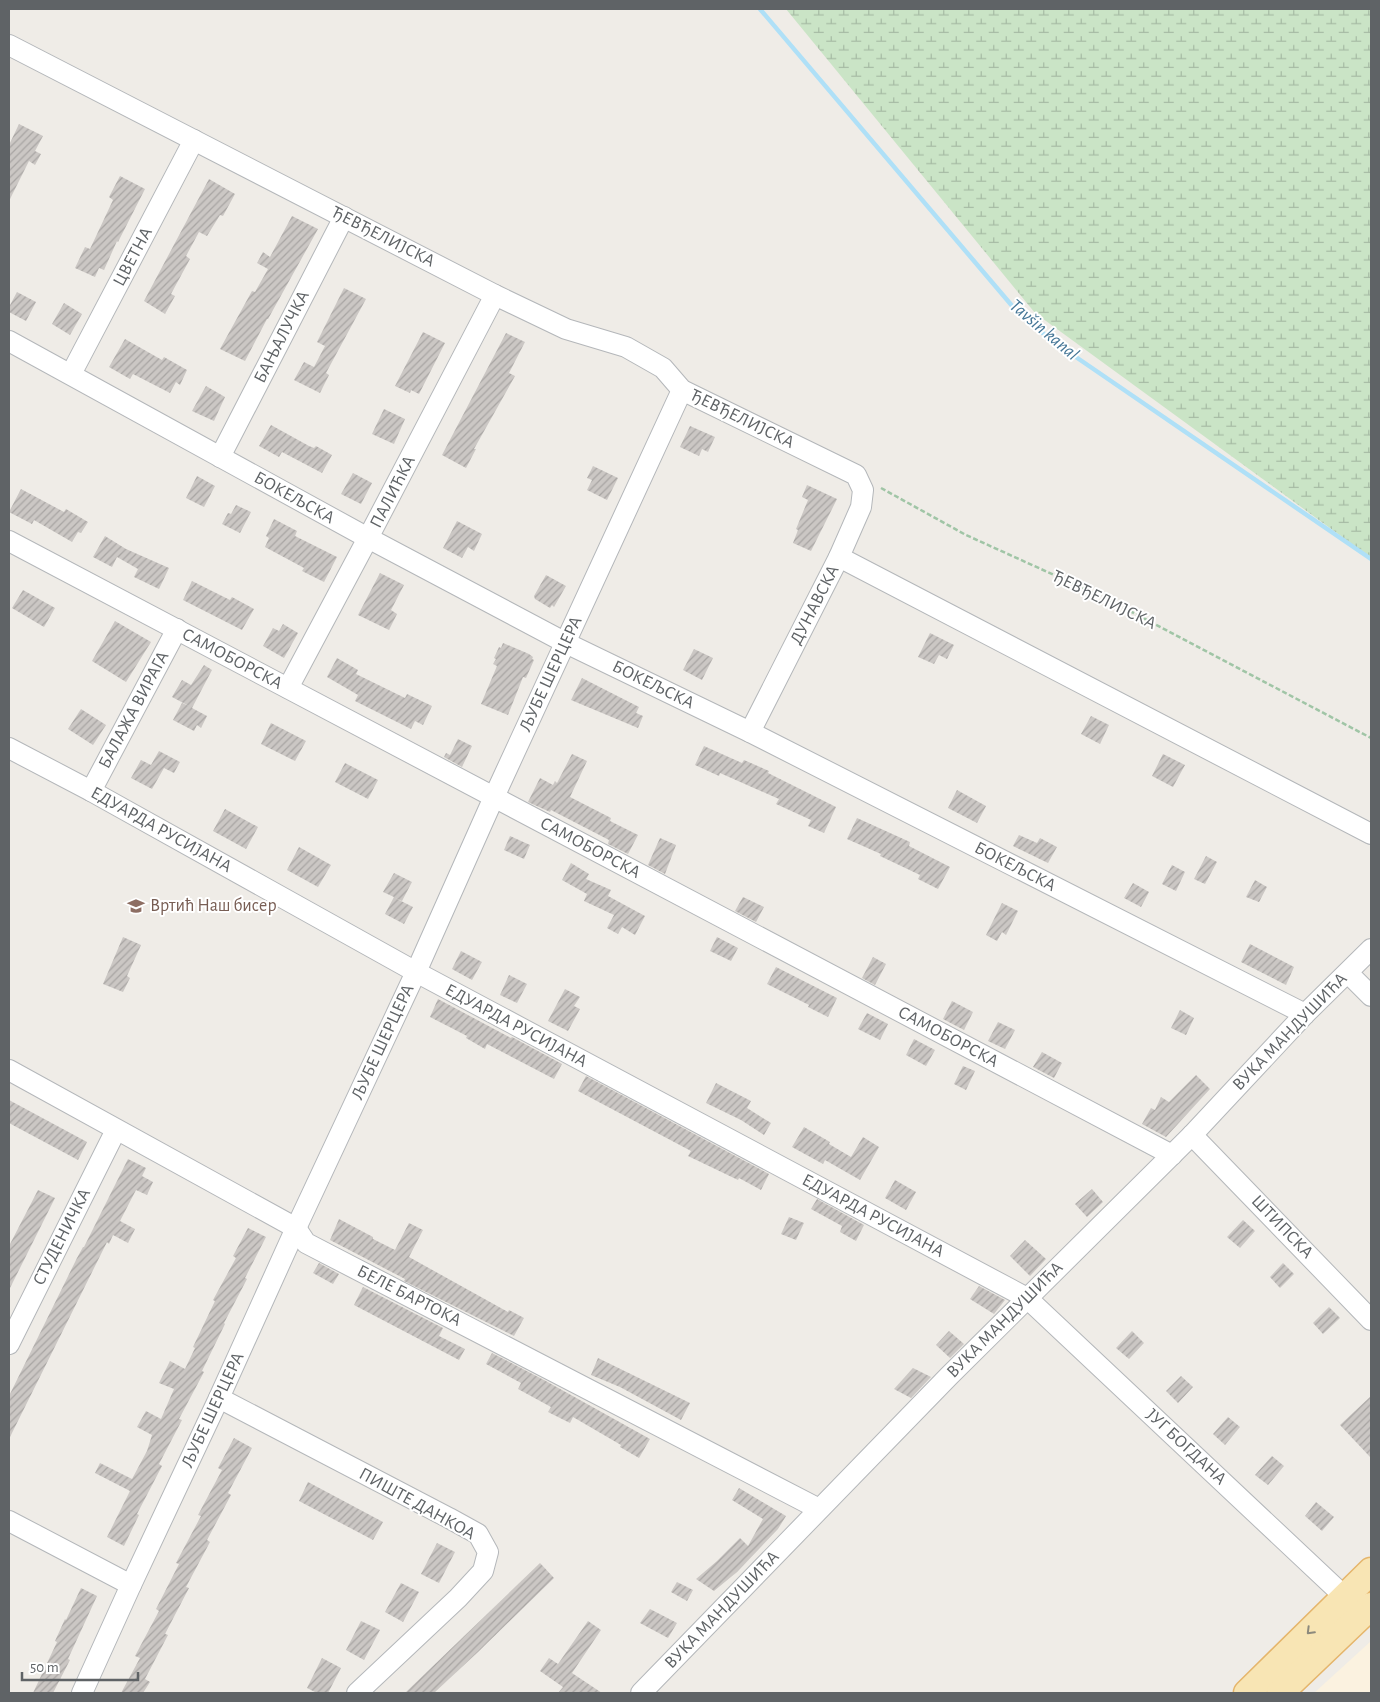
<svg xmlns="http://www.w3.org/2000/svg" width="1380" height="1702" viewBox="0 0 1380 1702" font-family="'Alegreya Sans',sans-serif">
  <defs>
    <pattern id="wetland-marsh" width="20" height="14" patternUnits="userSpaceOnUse" patternTransform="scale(1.25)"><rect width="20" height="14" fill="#cae4c6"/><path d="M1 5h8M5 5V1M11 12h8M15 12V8" fill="none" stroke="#a7bca5"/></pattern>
    <pattern id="building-hatch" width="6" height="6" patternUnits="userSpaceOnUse" patternTransform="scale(1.25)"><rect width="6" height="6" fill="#cbc7c4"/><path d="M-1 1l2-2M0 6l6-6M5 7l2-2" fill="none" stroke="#a8a5a3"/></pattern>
  </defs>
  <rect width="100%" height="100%" fill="#efece7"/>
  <path fill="#fbf2e0" d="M1371,1641V1693H1314Z"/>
  <path fill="url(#wetland-marsh)" d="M786,9H1371V558L1035,313Z"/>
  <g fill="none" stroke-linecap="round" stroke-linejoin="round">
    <path stroke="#afe0f7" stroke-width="4.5" d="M760,9L1019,314L1054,342L1371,559"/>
  </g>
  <g fill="url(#building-hatch)">
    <path d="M19,124L43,136L35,151L41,154L35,165L29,161L9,201V145Z"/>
    <path d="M120,176L145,189L118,242L117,241L104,270L99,268L95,277L75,268L85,247L90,249L113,200L109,197Z"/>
    <path d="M209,179L235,194L223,216L220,215L207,236L199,232L186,256L190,259L171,294L175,296L165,314L144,301Z"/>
    <path d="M292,216L318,229L268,319H267L245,361L220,349L252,291L255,292L268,269L257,263L263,252L270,257Z"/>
    <path d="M344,288L366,299L326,373L329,375L320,393L294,380L304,362L314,367L325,346L317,342Z"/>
    <path d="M17,292L36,302L26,321L9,312V307Z"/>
    <path d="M64,303L82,314L70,335L52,324Z"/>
    <path d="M423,332L445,343L419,394L411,390L410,393L395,386Z"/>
    <path d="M506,333L525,342L509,373L515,376L474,449H476L466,468L442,455Z"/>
    <path d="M125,339L162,360L164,357L187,370L180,385L176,382L170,393L133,374L130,379L109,367Z"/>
    <path d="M206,386L225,397L214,421L192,411Z"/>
    <path d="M384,409L405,419L394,444L372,434Z"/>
    <path d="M271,425L309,446L314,448L316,446L332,455L322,473L282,452L279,457L259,446Z"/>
    <path d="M690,426L715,437L708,452L702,449L699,456L680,447Z"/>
    <path d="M593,466L618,478L607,500L587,490L592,480L587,478Z"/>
    <path d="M353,473L372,483L361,504L341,494Z"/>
    <path d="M197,476L215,486L204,507L186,498Z"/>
    <path d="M807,485L837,499L811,551L793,543L798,530L796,529L808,500L802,497Z"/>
    <path d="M21,489L64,512L66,509L88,522L81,533L78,532L72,542L34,520L32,524L9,512Z"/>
    <path d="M236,505L251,512L240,533L222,524L228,513L231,514Z"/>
    <path d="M274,519L297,531L295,536L337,557L324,582L302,571L304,568L265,547L269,538L266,536Z"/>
    <path d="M457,521L482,534L474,551L468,547L462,558L443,548Z"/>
    <path d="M105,536L126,549L169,568L159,589L134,577L138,569L117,557L112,567L93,557Z"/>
    <path d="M380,573L404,585L391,610L397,614L389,630L358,615Z"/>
    <path d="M546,575L566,586L554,607L552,605L550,608L535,599L534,596Z"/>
    <path d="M192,581L230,600L232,597L254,609L242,630L183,600Z"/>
    <path d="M23,590L55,608L44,627L12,608Z"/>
    <path d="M115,621L151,642L126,682L92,661Z"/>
    <path d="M283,624L298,633L284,658L263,646L273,628L279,631Z"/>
    <path d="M930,633L954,645L947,659L939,655L934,664L918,657Z"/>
    <path d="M503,643L529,654L533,657L532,659L534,660L526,678L523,677L508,715L481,704L497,666L493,664L496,659L494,658L499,647L501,648Z"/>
    <path d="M694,649L713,658L702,680L683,670Z"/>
    <path d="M337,658L358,670L356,674L405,698L407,694L432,706L423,725L415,721L411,729L355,701L358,695L327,677Z"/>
    <path d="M204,665L212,670L192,708L207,716L201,728L197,725L194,731L173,720L182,703L189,706L172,697L182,680L191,685Z"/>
    <path d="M582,678L639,707L636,713L643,716L638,728L571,700Z"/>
    <path d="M81,709L106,725L93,745L68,729Z"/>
    <path d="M1091,716L1109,725L1100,744L1081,734Z"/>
    <path d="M271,723L306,741L295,761L261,744Z"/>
    <path d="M458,739L472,746L462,767L444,757L446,753L450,755Z"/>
    <path d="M704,746L742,763L744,760L769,771L768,773L836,807L824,833L808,826L811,820L776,804L779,799L720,773L719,776L695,765Z"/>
    <path d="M159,751L180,762L174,773L164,768L152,789L131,778L141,760L151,765Z"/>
    <path d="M572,754L587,761L570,797L611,818L610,821L638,835L628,854L608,844L609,840L551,810L550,812L528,802L540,778L553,785L555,781L557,783Z"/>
    <path d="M1163,754L1185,765L1173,787L1152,776Z"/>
    <path d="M345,763L378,780L368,799L335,782Z"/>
    <path d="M957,790L986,806L977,823L948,808Z"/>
    <path d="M225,809L258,827L246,849L213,831Z"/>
    <path d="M857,818L910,842L909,846L950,867L938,889L918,879L920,875L880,856L881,854L847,839Z"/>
    <path d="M1019,835L1037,843L1040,838L1057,847L1048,863L1013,846Z"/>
    <path d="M510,836L530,845L524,859L504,850Z"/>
    <path d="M660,838L676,845L665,874L648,865Z"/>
    <path d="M299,847L331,865L318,887L287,870Z"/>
    <path d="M1206,856L1217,862L1205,884L1194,879Z"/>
    <path d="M571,863L589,874L586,879L611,890L608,896L645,916L635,935L622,927L618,934L607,928L614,915L584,901L587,894L562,880Z"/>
    <path d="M1172,865L1185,872L1176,891L1162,884Z"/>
    <path d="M394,873L412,882L402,901L395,898L413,907L404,924L385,914L394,897L383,892Z"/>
    <path d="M1255,880L1267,887L1259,902L1246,897Z"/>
    <path d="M1133,883L1149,892L1141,907L1124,898Z"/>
    <path d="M743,897L764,907L756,922L735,911Z"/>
    <path d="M1002,903L1018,911L1006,935L1002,932L997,941L986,935Z"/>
    <path d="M123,937L141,945L127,976L130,978L123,992L103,984Z"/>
    <path d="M717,937L738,948L731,961L710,951Z"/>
    <path d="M1250,944L1294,967L1286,985L1241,962Z"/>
    <path d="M461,951L482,962L472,980L452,969Z"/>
    <path d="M873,957L886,964L875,985L862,978Z"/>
    <path d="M776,967L837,998L828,1017L808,1007L809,1005L767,984Z"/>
    <path d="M509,975L527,984L517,1003L500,995Z"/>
    <path d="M565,989L580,997L574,1006L580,1009L568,1031L548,1021Z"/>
    <path d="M438,999L511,1038L512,1037L562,1064L554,1079L487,1044L485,1049L466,1038L467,1036L430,1017Z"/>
    <path d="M952,1001L973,1012L964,1030L943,1019Z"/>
    <path d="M1180,1010L1194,1018L1186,1035L1171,1028Z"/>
    <path d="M867,1013L888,1024L880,1040L858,1029Z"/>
    <path d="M998,1022L1015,1030L1005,1049L988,1041Z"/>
    <path d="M914,1039L935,1050L926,1066L906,1055Z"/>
    <path d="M1042,1052L1062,1063L1054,1078L1033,1067Z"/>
    <path d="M963,1066L975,1071L966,1090L954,1084Z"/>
    <path d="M1196,1075L1210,1089L1166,1137L1142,1124L1151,1108L1155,1110L1161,1097L1169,1102Z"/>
    <path d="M586,1076L769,1174L761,1190L739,1178L738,1180L688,1156L691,1151L578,1091Z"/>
    <path d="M716,1083L751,1101L747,1108L771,1123L764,1135L741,1120L706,1103Z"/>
    <path d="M9,1100L87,1142L78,1160L9,1123Z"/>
    <path d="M804,1127L830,1142L829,1144L851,1157L863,1137L879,1147L860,1180L825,1160L823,1164L792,1147Z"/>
    <path d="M128,1159L146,1168L142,1176L153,1182L147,1195L136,1190L120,1221L135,1229L128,1243L113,1235L109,1244L107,1242L9,1439V1396L77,1258L83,1247H84Z"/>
    <path d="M895,1180L916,1192L906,1210L885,1198Z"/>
    <path d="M1092,1189L1103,1202L1087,1217L1075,1204Z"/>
    <path d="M38,1190L55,1198L9,1290V1246Z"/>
    <path d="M817,1199L864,1225L856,1241L840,1232L842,1226L811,1209Z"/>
    <path d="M789,1217L804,1223L796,1240L781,1234Z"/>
    <path d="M339,1219L373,1237V1239L395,1250L409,1223L423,1230L409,1257L508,1312L509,1310L524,1318L514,1336L404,1281L405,1279L330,1240Z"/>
    <path d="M1243,1220L1255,1231L1240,1248L1227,1237Z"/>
    <path d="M248,1228L266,1237L245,1278L247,1279L224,1323L225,1324L202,1371L204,1372L179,1419L182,1420L159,1464L162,1466L137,1514L139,1515L124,1546L107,1537L130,1491L95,1473L100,1463L132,1479L147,1451L152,1435L137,1427L146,1411L161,1419L174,1389L159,1383L170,1361L185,1369L195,1348L193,1347L215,1301L213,1300L236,1258L233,1256Z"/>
    <path d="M1025,1240L1046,1259L1030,1276L1010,1256Z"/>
    <path d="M319,1263L339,1274L333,1284L313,1273Z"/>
    <path d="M1283,1263L1294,1274L1280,1288L1270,1277Z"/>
    <path d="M979,1286L1005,1300L994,1314L970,1299Z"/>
    <path d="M363,1287L443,1328L439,1336L465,1349L459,1360L354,1305Z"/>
    <path d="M1329,1307L1340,1318L1323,1334L1313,1323Z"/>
    <path d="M949,1331L964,1344L950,1358L936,1345Z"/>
    <path d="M1132,1331L1144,1343L1129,1359L1116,1348Z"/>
    <path d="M492,1353L544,1380L650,1439L639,1458L620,1447L621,1445L573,1417L570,1423L548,1412L551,1407L518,1389L521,1383L486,1364Z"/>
    <path d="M598,1358L690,1403L681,1420L620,1387L591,1375Z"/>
    <path d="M913,1368L931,1377L911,1398L894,1389Z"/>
    <path d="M1181,1376L1193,1387L1178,1403L1166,1391Z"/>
    <path d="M1371,1396V1458L1340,1425Z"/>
    <path d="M1228,1417L1240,1427L1225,1445L1213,1434Z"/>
    <path d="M234,1438L252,1448L228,1493L231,1495L207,1540L210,1542L186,1587L189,1588L165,1634L168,1635L145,1679L150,1682L143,1693H121L140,1658L135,1656L159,1611L156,1609L179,1564L176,1563L201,1516L198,1515L222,1470L218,1468Z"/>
    <path d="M1272,1456L1284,1466L1268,1485L1255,1475Z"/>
    <path d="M308,1482L383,1522L373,1540L299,1501Z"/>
    <path d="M739,1488L786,1516L778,1529L737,1572L714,1591L696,1579L717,1561L740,1538L748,1546L763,1519L732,1500Z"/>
    <path d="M1316,1502L1334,1517L1322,1531L1305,1516Z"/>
    <path d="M437,1543L455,1552L439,1583L421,1574Z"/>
    <path d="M540,1563L554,1578L478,1652L434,1693H405Z"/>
    <path d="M677,1582L693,1590L687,1601L671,1592Z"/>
    <path d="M401,1583L419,1592L403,1622L385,1612Z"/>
    <path d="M81,1588L97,1596L68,1659L70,1660L53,1693H33L57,1642L55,1641L65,1619L66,1620Z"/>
    <path d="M650,1609L677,1623L668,1638L640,1623Z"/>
    <path d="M361,1621L380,1630L364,1660L346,1650Z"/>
    <path d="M588,1621L601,1630L572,1673L602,1693H558L563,1687L540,1671L549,1658L558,1664Z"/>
    <path d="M322,1658L341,1668L328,1693H317L307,1688Z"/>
  </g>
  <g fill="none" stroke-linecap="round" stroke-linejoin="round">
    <g stroke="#b4b7ba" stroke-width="22">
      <g id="minor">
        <path d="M9,45L495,295L566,329L626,347L663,368L682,390L856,475L863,490L861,507L839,557L750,732"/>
        <path d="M9,341L368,538L566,643L750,732L1305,1014"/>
        <path d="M71,374L194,140"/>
        <path d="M220,457L344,217"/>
        <path d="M9,541L1172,1155"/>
        <path d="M839,557L1371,834"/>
        <path d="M288,688L368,538L495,295"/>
        <path d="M9,748L91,791L416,972L1027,1298L1345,1597"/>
        <path d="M91,791L177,629"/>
        <path d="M1348,973L1371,996"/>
        <path d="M9,1070L296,1228L306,1243L819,1509"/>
        <path d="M1192,1135L1371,1320"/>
        <path d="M9,1344L116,1130"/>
        <path d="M219,1398L449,1518L478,1534L488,1552L483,1571L458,1598L357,1693"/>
        <path d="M9,1521L131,1585"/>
        <path d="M82,1693L131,1585L219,1398L296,1228L416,972L494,797L682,390"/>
        <path d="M641,1693L949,1376L1192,1135L1305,1014L1371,949"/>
      </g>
    </g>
    <g stroke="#e5b56b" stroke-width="29">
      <g id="major">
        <path d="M1247,1693L1371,1571"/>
        <path d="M1280,1693L1371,1606"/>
      </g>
    </g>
    <path stroke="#a0c5a6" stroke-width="2.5" stroke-dasharray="5 2.5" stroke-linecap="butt" d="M881,488L966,535L1107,599L1371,738"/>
    <use href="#minor" stroke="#fff" stroke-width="20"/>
    <use href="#major" stroke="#f8e5b4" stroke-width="26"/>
  </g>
  <defs><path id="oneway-chevron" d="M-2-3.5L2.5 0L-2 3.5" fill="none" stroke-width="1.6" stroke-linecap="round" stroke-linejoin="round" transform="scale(1.25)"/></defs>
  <use stroke="#8d8a7d" href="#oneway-chevron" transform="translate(1310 1631) rotate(135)"/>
  <defs>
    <g id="school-bare" transform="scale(1.35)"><path d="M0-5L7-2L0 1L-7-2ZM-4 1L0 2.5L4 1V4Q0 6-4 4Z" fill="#8d6e63" stroke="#fff" stroke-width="2.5" paint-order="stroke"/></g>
  </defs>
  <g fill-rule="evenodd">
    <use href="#school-bare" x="136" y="906"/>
  </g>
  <g text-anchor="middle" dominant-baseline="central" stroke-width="4" stroke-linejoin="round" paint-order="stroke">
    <g font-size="18" fill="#5f6366" stroke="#fff">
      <text transform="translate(383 237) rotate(27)">ЂЕВЂЕЛИЈСКА</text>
      <text transform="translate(133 257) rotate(-62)">ЦВЕТНА</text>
      <text transform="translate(282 337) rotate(-63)">БАЊАЛУЧКА</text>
      <text transform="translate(742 419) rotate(26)">ЂЕВЂЕЛИЈСКА</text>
      <text transform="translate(393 492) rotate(-63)">ПАЛИЋКА</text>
      <text transform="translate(294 498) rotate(29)">БОКЕЉСКА</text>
      <text transform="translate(1104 600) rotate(26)">ЂЕВЂЕЛИЈСКА</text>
      <text transform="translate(815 605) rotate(-63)">ДУНАВСКА</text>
      <text transform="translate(232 659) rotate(28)">САМОБОРСКА</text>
      <text transform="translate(551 674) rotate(-65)">ЉУБЕ ШЕРЦЕРА</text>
      <text transform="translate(653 685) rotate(26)">БОКЕЉСКА</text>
      <text transform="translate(134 710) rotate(-62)">БАЛАЖА ВИРАГА</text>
      <text transform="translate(161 830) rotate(29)">ЕДУАРДА РУСИЈАНА</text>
      <text transform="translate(590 848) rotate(28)">САМОБОРСКА</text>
      <text transform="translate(1015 867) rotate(27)">БОКЕЉСКА</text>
      <text transform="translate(516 1026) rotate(28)">ЕДУАРДА РУСИЈАНА</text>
      <text transform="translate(1290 1032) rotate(-46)">ВУКА МАНДУШИЋА</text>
      <text transform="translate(948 1037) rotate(28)">САМОБОРСКА</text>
      <text transform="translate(383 1042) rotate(-65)">ЉУБЕ ШЕРЦЕРА</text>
      <text transform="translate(873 1216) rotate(28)">ЕДУАРДА РУСИЈАНА</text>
      <text transform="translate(1282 1227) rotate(46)">ШТИПСКА</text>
      <text transform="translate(62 1237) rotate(-63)">СТУДЕНИЧКА</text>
      <text transform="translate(409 1296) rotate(27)">БЕЛЕ БАРТОКА</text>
      <text transform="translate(1005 1320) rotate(-45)">ВУКА МАНДУШИЋА</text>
      <text transform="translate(213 1410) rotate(-65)">ЉУБЕ ШЕРЦЕРА</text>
      <text transform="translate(1186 1447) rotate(43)">ЈУГ БОГДАНА</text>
      <text transform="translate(417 1504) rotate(29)">ПИШТЕ ДАНКОА</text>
      <text transform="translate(722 1610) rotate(-46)">ВУКА МАНДУШИЋА</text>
    </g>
    <g font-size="18" fill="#785e54" stroke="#fff" text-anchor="start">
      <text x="150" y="906">Вртић Наш бисер</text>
    </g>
    <g font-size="19" font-style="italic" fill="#467797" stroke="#fff">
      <text transform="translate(1044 330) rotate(40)">Tavšin kanal</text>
    </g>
  </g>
  <rect width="1380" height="1702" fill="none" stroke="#5f6366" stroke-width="20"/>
  <path d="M22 1672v8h116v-8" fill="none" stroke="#5f6366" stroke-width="2.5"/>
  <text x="30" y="1672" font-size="15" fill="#5f6366" stroke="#ffffff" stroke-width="4" paint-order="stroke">50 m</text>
</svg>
